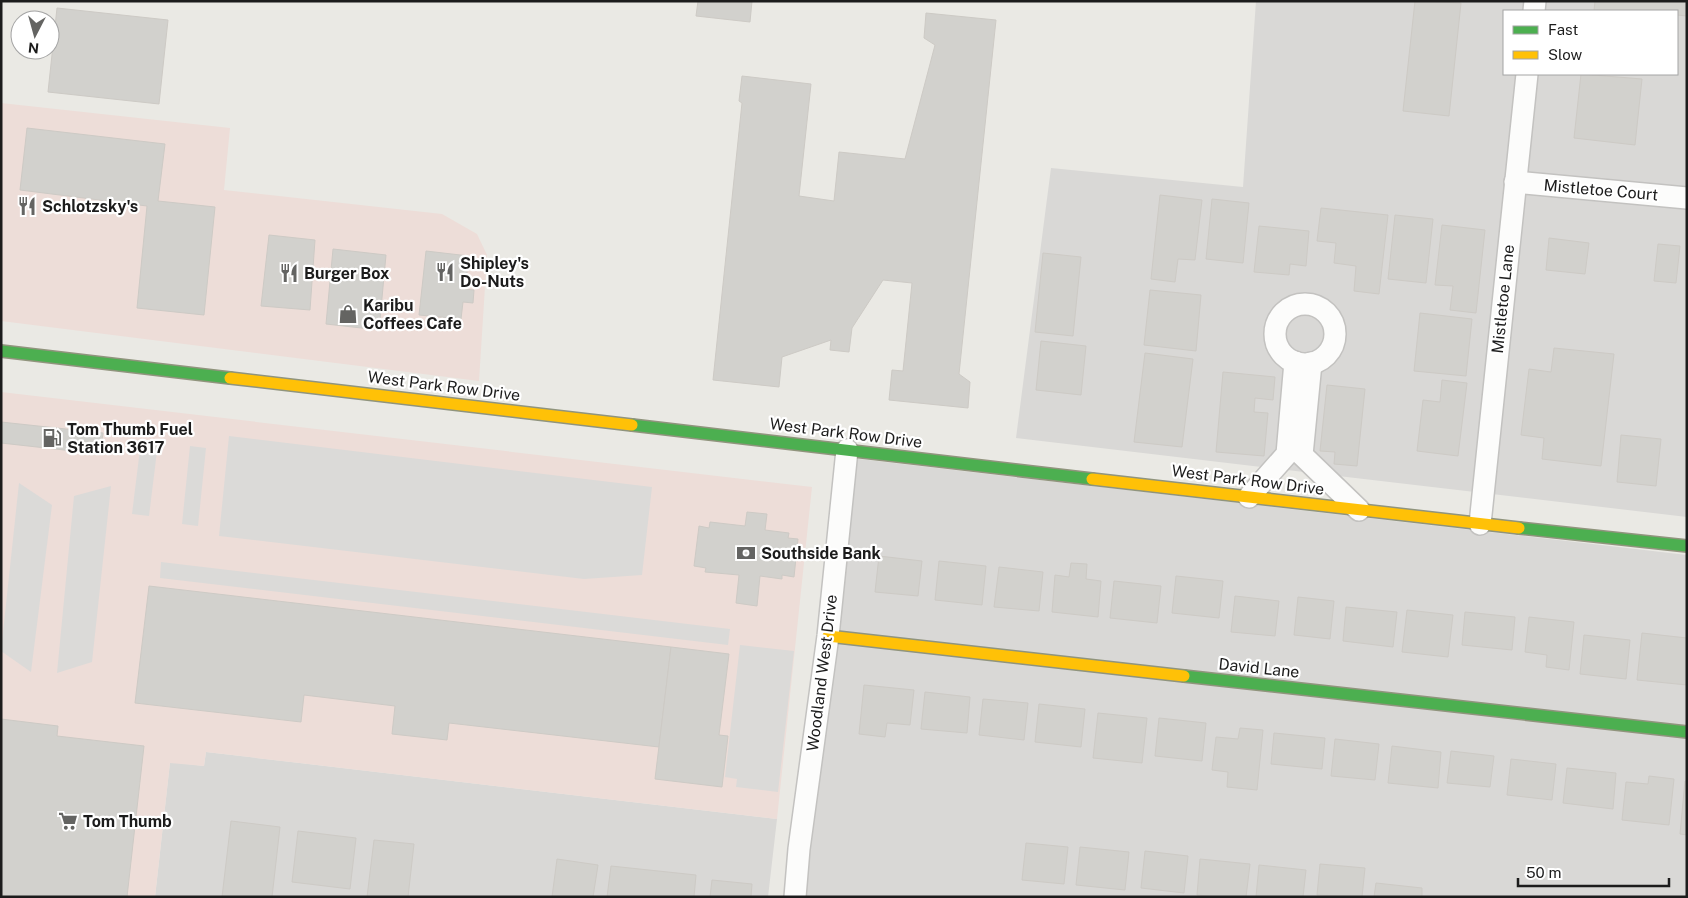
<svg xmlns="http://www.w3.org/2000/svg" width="1688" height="898" viewBox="0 0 1688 898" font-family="'Public Sans',sans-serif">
  <rect width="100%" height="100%" fill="#eae9e4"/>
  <g fill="#d9d8d6" fill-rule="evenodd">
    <path d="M1256,1H1687V517L1016,438L1051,168L1243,187ZM1504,11H1677V74H1504Z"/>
    <path d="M851,458L1687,555V897H800Z"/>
    <path d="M206,752L777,819L768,897H155L170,762L204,766Z"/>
  </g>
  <g fill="#edddd8">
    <path d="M1,103L230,128L224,190L442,214L477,234L487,255L479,381L1,321Z"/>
    <path d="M1,392L812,487L777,819L206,752L204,766L170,763L155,897H1Z"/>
  </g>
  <g fill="#dbdad8">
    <path d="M229,436L652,487L642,575L584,579L219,536Z"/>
    <path d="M141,441L158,443L149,516L132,514Z"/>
    <path d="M190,446L206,448L198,526L182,524Z"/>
    <path d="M19,483L52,505L31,672L1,651Z"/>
    <path d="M111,486L92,662L57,673L74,496Z"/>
    <path d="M161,562L730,629L728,645L160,578Z"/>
    <path d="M740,645L794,651L778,792L736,787L737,779L725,777Z"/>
  </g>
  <g fill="#d2d1cd" stroke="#cdcac5">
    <path d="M698,1H752L750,22L696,16Z"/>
    <path d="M1415,1L1461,3L1449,116L1403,111Z"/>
    <path d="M1595,1H1687V16L1677,15V11H1594Z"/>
    <path d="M57,8L168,20L159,104L48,92Z"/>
    <path d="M926,13L996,20L959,374L970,382L968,408L889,400L892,370L903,371L912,283L883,280L852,328L849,352L830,350L831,340L782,357L779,387L713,380L742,103L739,101L742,76L811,84L799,196L834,201L839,152L905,159L935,45L924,38Z"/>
    <path d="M1581,74L1642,79L1635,145L1574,138Z"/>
    <path d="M27,128L165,144L158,201L215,207L204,315L137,308L147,206L20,190Z"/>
    <path d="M1160,195L1202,200L1195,260L1178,259L1175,282L1151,279Z"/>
    <path d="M1212,199L1249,203L1243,263L1206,259Z"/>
    <path d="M1321,208L1388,215L1379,294L1354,291L1356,266L1334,263L1336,243L1317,241Z"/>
    <path d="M1395,215L1433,219L1426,283L1388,279Z"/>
    <path d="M1442,225L1485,230L1476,313L1450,310L1453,286L1435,285Z"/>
    <path d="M1259,226L1309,231L1306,266L1290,264L1289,275L1254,272Z"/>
    <path d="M269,235L315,240L310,310L261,306Z"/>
    <path d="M1549,238L1589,243L1585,274L1546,270Z"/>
    <path d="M1658,244L1680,246L1676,283L1654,281Z"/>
    <path d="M333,249L386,255L379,330L326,324Z"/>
    <path d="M426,251L469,256L465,289L474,290L473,303L463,302L461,319L419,315Z"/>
    <path d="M1043,253L1081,257L1073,336L1035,332Z"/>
    <path d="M1150,290L1201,295L1196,351L1144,345Z"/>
    <path d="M1420,313L1472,319L1466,376L1414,371Z"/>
    <path d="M1041,341L1086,346L1081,395L1036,390Z"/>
    <path d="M1554,348L1614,354L1601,466L1542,459L1544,438L1521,435L1529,369L1551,372Z"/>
    <path d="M1145,353L1193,359L1182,447L1134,442Z"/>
    <path d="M1223,372L1275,377L1273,400L1255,398L1254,412L1268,413L1264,456L1216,452Z"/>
    <path d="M1442,380L1467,383L1458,456L1417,451L1423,400L1440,402Z"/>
    <path d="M1327,385L1365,389L1357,466L1334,464L1335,452L1320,451Z"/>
    <path d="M1,422L103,433L100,454L1,443Z"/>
    <path d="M1621,435L1661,439L1656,486L1617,482Z"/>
    <path d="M747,512L767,514L765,530L789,533L788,538L798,539L794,577L782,575V579L760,576L757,606L736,603L739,575L705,572L706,568L694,566L699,526L709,528L710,522L745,526Z"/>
    <path d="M879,556L922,561L918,596L875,592Z"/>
    <path d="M939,561L986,566L982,605L935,600Z"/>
    <path d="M1071,563L1087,564L1086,579L1101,581L1098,617L1052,612L1055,575L1069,577Z"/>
    <path d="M999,567L1043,572L1039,611L994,607Z"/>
    <path d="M1176,576L1223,581L1219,618L1172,613Z"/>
    <path d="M1114,581L1161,586L1157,623L1110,618Z"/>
    <path d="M149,586L671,647L659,747L449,723L447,740L392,734L395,706L304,695L301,722L135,703Z"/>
    <path d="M1235,596L1279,601L1275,636L1231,632Z"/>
    <path d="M1298,597L1334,601L1330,639L1294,635Z"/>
    <path d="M1346,607L1397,612L1393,647L1343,641Z"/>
    <path d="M1407,610L1453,615L1448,657L1402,652Z"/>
    <path d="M1465,612L1515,617L1512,650L1462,645Z"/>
    <path d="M1529,617L1574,622L1569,670L1546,667L1547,655L1525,652Z"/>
    <path d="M1642,633L1687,638V685L1637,680Z"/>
    <path d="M1584,635L1630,640L1626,679L1580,674Z"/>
    <path d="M671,647L729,654L719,735L728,736L722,787L655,779Z"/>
    <path d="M864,685L914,690L910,725L887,723L885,737L859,734Z"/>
    <path d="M925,692L970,697L967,733L921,729Z"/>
    <path d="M983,699L1028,703L1024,740L979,735Z"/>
    <path d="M1039,704L1085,709L1081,747L1035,742Z"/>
    <path d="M1098,713L1147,718L1142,763L1093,758Z"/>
    <path d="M1159,718L1206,723L1202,761L1155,756Z"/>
    <path d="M1,719L58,726L57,736L144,746L127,897H1Z"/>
    <path d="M1240,728L1263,730L1257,790L1227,787L1228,772L1212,770L1216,737L1238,739Z"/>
    <path d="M1274,733L1325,738L1322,769L1271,764Z"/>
    <path d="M1335,739L1379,744L1375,780L1331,776Z"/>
    <path d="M1392,746L1441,752L1438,788L1388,783Z"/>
    <path d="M1451,751L1494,756L1490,787L1447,783Z"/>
    <path d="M1511,759L1556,764L1552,800L1507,795Z"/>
    <path d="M1567,768L1616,773L1613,809L1563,803Z"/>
    <path d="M1649,776L1674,779L1669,825L1622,820L1626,782L1648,784Z"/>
    <path d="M1685,781H1687V835L1680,834Z"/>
    <path d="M231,821L280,827L272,897H222Z"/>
    <path d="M298,831L356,838L350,889L292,882Z"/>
    <path d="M374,840L414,844L408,897H367Z"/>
    <path d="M1026,843L1068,847L1064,884L1022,880Z"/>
    <path d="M1080,847L1129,852L1125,890L1076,885Z"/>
    <path d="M1145,851L1188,856L1184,893L1141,888Z"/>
    <path d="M557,859L598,865L593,897H552Z"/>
    <path d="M1200,859L1250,864L1246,897H1217L1197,895Z"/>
    <path d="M1320,864L1365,868L1362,897L1317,895Z"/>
    <path d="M1259,865L1306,870L1303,897H1256Z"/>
    <path d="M611,866L696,875L694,897H607Z"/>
    <path d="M712,880L752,884L751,897H710Z"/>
    <path d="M1376,883L1422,888V897H1374Z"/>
  </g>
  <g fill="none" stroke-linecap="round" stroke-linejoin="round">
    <g stroke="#c3c2c0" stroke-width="24">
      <g id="street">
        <path d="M1534,11L1535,1"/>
        <path d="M1515,182L1687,198"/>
        <circle cx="1305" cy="334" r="30"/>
        <path d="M1311,363L1302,455L1359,510"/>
        <path d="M1249,497L1287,454L1295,362"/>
        <path d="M1480,524L1527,74"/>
        <path d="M795,897L799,849L828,636L847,450"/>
      </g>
    </g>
    <g stroke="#90947d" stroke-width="14">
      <g id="fast">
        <path d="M1,351L230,378"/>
        <path d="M632,425L1092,479"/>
        <path d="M1519,528L1687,546"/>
        <path d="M1184,676L1687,732"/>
      </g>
    </g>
    <g stroke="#90947d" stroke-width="14">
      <g id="slow">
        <path d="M230,378L632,425"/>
        <path d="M1092,479L1519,528"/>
        <path d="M828,636L1184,676"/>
      </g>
    </g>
    <use href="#street" stroke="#fcfcfb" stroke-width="21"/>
    <use href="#fast" stroke="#4caf50" stroke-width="11"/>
    <use href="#slow" stroke="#ffc107" stroke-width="11"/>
  </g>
  <defs>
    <g id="restaurant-bare" transform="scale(1.5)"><path d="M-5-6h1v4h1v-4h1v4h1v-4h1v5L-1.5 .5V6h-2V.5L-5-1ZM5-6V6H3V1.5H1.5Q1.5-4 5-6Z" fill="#646462" stroke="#fff" stroke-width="2.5" paint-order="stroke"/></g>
    <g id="shop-bare" transform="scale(1.5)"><path d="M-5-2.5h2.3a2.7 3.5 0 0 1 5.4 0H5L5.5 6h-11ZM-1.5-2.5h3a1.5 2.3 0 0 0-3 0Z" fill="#646462" stroke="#fff" stroke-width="2.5" paint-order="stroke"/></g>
    <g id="fuel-bare" transform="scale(1.5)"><path d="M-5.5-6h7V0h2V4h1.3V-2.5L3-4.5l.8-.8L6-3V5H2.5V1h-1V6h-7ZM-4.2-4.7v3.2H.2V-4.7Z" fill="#646462" stroke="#fff" stroke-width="2.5" paint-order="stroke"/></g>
    <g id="bank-bare" transform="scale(1.5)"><path d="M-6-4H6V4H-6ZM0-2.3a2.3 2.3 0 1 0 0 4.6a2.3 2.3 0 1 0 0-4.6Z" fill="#646462" stroke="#fff" stroke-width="2.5" paint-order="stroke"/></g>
    <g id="supermarket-bare" transform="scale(1.5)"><path d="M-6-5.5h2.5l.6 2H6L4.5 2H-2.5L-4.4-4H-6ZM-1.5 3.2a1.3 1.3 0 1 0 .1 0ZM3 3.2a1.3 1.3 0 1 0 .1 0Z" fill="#646462" stroke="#fff" stroke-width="2.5" paint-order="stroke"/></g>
  </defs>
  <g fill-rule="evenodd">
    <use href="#restaurant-bare" x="27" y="206"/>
    <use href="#restaurant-bare" x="445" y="272"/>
    <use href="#restaurant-bare" x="289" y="273"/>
    <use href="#shop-bare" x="348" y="314"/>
    <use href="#fuel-bare" x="52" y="438"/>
    <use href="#bank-bare" x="746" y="553"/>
    <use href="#supermarket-bare" x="68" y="821"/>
  </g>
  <g text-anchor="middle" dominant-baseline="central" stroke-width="4.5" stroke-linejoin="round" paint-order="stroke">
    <g font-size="16" fill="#1c1c1c" stroke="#fff">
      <text transform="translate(1601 190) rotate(5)">Mistletoe Court</text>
      <text transform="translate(1503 299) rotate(-84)">Mistletoe Lane</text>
      <text transform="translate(444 386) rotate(7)">West Park Row Drive</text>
      <text transform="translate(846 433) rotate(7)">West Park Row Drive</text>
      <text transform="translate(1248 480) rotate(7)">West Park Row Drive</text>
      <text transform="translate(1259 668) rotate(6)">David Lane</text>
      <text transform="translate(822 673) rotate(-83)">Woodland West Drive</text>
    </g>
    <g font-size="16" font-weight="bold" fill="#1c1c1c" stroke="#fff" text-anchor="start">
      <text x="42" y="206">Schlotzsky's</text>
      <text x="460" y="263">Shipley's<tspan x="460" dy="18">Do-Nuts</tspan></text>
      <text x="304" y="273">Burger Box</text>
      <text x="363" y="305">Karibu<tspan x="363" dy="18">Coffees Cafe</tspan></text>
      <text x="67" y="429">Tom Thumb Fuel<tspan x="67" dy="18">Station 3617</tspan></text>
      <text x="761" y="553">Southside Bank</text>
      <text x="83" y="821">Tom Thumb</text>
    </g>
  </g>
  <rect width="1688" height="898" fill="none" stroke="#1c1c1c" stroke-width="5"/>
  <rect x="1503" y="10" width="175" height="65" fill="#ffffff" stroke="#a4a4a4"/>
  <rect x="1513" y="26" width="25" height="8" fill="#4caf50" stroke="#a4a4a4"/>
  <text x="1548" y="35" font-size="15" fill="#1c1c1c">Fast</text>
  <rect x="1513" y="51" width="25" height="8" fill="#ffc107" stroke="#a4a4a4"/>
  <text x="1548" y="60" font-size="15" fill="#1c1c1c">Slow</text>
  <g transform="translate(35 35) rotate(186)"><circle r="24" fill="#ffffff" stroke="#a4a4a4"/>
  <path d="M0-4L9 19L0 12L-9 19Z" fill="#646462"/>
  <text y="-8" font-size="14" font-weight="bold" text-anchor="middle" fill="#1c1c1c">N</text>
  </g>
  <path d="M1518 878v8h151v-8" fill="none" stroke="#1c1c1c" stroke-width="2.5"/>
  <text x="1526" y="878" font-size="15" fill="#1c1c1c" stroke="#ffffff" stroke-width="4" paint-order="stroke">50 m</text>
</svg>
